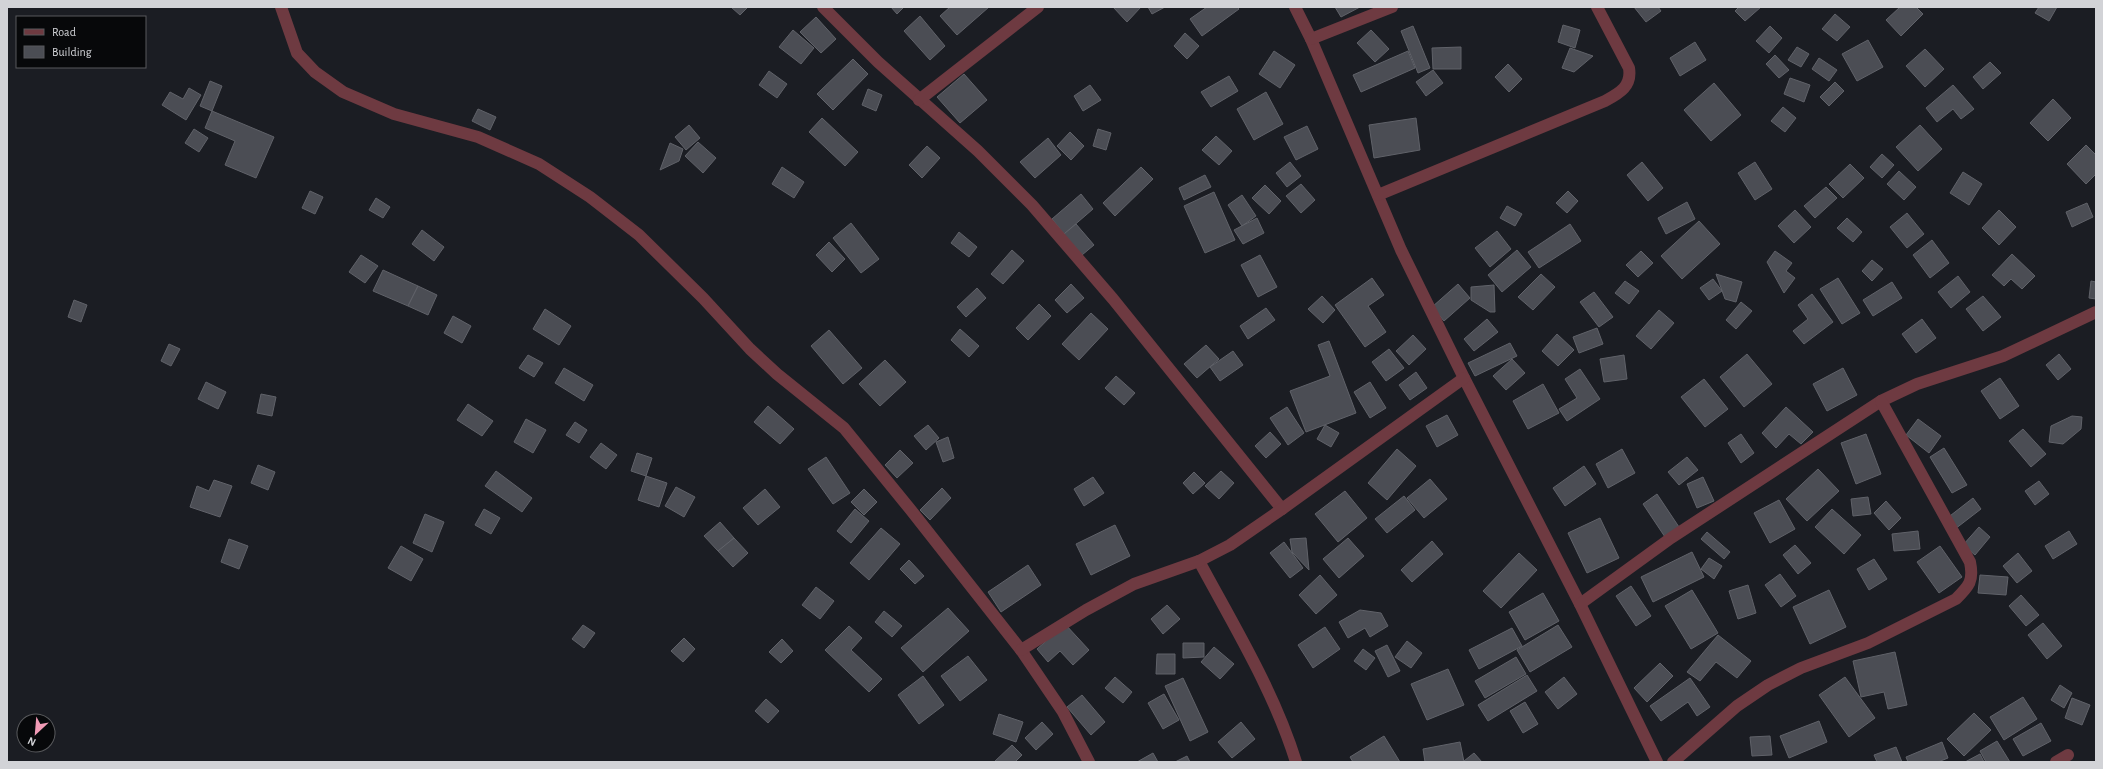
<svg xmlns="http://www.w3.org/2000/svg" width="2103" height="769" viewBox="0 0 2103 769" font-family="'Alegreya Sans',sans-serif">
  <rect width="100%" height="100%" fill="#1b1d23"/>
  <g fill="#4b4d54" stroke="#606269">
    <path d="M731,7H748L740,15Z"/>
    <path d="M891,7H904L897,14Z"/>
    <path d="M950,7H989L957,35L940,16Z"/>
    <path d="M1113,7H1141L1127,22Z"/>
    <path d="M1148,7H1165L1152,14Z"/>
    <path d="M1207,7H1237L1239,9L1202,36L1190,19Z"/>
    <path d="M1335,7H1360L1341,17Z"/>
    <path d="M1634,7H1658L1661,11L1646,22Z"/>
    <path d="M1739,7H1761L1745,21L1735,11Z"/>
    <path d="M1900,7H1916L1923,14L1901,36L1886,20Z"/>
    <path d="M2039,7H2057L2049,21L2035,13Z"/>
    <path d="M1835,14L1850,27L1837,41L1822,29Z"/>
    <path d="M920,16L945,46L930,60L904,31Z"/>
    <path d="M816,17L836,39L821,53L800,32Z"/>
    <path d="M1563,25L1580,30L1575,48L1558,42Z"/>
    <path d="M1413,26L1430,68L1418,73L1401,31Z"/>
    <path d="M1770,26L1782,38L1769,53L1756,41Z"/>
    <path d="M793,30L814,48L801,64L779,47Z"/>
    <path d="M1371,30L1389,49L1375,62L1357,43Z"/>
    <path d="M1185,33L1199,46L1187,59L1174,46Z"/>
    <path d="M1868,40L1883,67L1857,81L1842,54Z"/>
    <path d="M1695,42L1706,60L1680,76L1670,58Z"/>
    <path d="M1461,47V69H1433L1432,48Z"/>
    <path d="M1797,47L1809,54L1801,67L1788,60Z"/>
    <path d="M1570,48L1593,56L1574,72L1562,68Z"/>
    <path d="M1925,49L1944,69L1925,87L1906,66Z"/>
    <path d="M1274,51L1295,65L1280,88L1259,74Z"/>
    <path d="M1408,51L1415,68L1361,92L1353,75Z"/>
    <path d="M1775,55L1789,70L1779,78L1766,64Z"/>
    <path d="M1819,58L1837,70L1829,81L1812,69Z"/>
    <path d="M853,59L868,74L833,110L817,94Z"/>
    <path d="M1990,62L2001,73L1983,89L1973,77Z"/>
    <path d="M1508,64L1522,79L1509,92L1495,77Z"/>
    <path d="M1433,70L1443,83L1426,96L1416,82Z"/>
    <path d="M769,71L787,84L777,98L759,85Z"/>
    <path d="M964,74L987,100L960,123L937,97Z"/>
    <path d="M1229,76L1238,91L1211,107L1201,92Z"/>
    <path d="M1790,78L1810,85L1804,102L1784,94Z"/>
    <path d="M210,81L222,86L212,111L200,106Z"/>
    <path d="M1835,82L1844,91L1829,106L1820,97Z"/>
    <path d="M1714,83L1741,115L1711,141L1684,110Z"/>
    <path d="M1090,85L1101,100L1083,111L1074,96Z"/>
    <path d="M1953,85L1974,109L1961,119L1953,109L1937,122L1926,108Z"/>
    <path d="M189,88L201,95L186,120L162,105L170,92L183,99Z"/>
    <path d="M868,89L882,95L876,111L862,105Z"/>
    <path d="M1266,92L1283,124L1254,140L1237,109Z"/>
    <path d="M2053,99L2071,118L2048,141L2030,123Z"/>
    <path d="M1783,107L1796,118L1785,132L1771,121Z"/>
    <path d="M478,109L496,117L490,130L472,121Z"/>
    <path d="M212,111L274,137L256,178L225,165L235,141L205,128Z"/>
    <path d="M822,118L858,152L845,166L809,132Z"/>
    <path d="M1416,118L1420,150L1374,158L1369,125Z"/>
    <path d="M689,125L700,138L686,150L675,137Z"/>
    <path d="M1920,125L1942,149L1918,171L1896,147Z"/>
    <path d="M1307,126L1318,149L1296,160L1284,137Z"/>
    <path d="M194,129L208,138L199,152L185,143Z"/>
    <path d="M1098,129L1111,133L1106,150L1093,146Z"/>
    <path d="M1070,132L1084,146L1071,160L1057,146Z"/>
    <path d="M1216,136L1232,151L1219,165L1202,150Z"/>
    <path d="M1048,138L1061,155L1035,178L1020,162Z"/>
    <path d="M698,142L716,158L703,173L685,156Z"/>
    <path d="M670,143L683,149L679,161L660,170Z"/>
    <path d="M2086,145L2096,155V174L2086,184L2067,164Z"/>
    <path d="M927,146L940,158L922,178L909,165Z"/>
    <path d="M1882,154L1894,165L1882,178L1870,167Z"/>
    <path d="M1290,162L1301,176L1287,187L1276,173Z"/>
    <path d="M1642,162L1663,188L1648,201L1627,175Z"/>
    <path d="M1755,162L1772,189L1755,200L1738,173Z"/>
    <path d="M1850,164L1864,178L1843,198L1829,184Z"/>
    <path d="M782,167L804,182L794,198L772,184Z"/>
    <path d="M1141,167L1153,179L1115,216L1103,203Z"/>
    <path d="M1899,171L1916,187L1904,200L1887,184Z"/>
    <path d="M1963,172L1982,184L1969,205L1950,193Z"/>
    <path d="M1205,175L1211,187L1184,200L1179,188Z"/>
    <path d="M1301,184L1315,200L1301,213L1286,196Z"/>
    <path d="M1265,185L1281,201L1269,214L1252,198Z"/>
    <path d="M1826,187L1837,198L1815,218L1804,206Z"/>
    <path d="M310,191L323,197L315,214L302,208Z"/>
    <path d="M1568,191L1578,201L1567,213L1556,203Z"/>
    <path d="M1214,192L1235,240L1205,253L1184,206Z"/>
    <path d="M1081,194L1093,209L1064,234L1052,219Z"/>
    <path d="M1242,195L1256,216L1242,226L1228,205Z"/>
    <path d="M376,198L390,207L383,218L369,210Z"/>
    <path d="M1687,202L1695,219L1666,234L1658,218Z"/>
    <path d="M2087,203L2093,217L2072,227L2066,212Z"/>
    <path d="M1507,206L1522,214L1515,226L1500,218Z"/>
    <path d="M1795,210L1811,227L1794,243L1778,226Z"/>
    <path d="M1999,210L2016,227L1999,245L1982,228Z"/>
    <path d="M1907,213L1924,234L1907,248L1890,227Z"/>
    <path d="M1257,218L1264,233L1243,244L1234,230Z"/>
    <path d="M1847,218L1862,232L1853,242L1837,228Z"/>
    <path d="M1699,221L1720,244L1682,279L1661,256Z"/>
    <path d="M851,223L879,259L861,273L833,238Z"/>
    <path d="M1076,224L1094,245L1082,255L1064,234Z"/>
    <path d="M1570,224L1581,241L1539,268L1528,252Z"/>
    <path d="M422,230L444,247L434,261L412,244Z"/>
    <path d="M1497,231L1511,249L1490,267L1475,248Z"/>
    <path d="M959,232L977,247L969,257L951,243Z"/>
    <path d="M1932,240L1949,263L1930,278L1913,255Z"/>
    <path d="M829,242L845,259L832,272L816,255Z"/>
    <path d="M1012,250L1024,261L1003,284L991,274Z"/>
    <path d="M1517,250L1531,267L1502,292L1488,275Z"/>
    <path d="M1641,251L1653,263L1638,277L1626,265Z"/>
    <path d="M1775,251L1792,263L1786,271L1795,278L1784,293L1767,262Z"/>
    <path d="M2012,254L2035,276L2022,289L2011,279L2004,286L1992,275Z"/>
    <path d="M361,255L378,266L365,283L349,272Z"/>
    <path d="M1260,255L1277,287L1258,297L1241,265Z"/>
    <path d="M1872,260L1883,269L1872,281L1862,271Z"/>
    <path d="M383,270L418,286L408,306L373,291Z"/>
    <path d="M1541,274L1555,287L1533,310L1518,297Z"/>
    <path d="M1716,274L1742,282L1736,302L1725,299Z"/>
    <path d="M1958,276L1970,292L1951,308L1938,292Z"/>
    <path d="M1372,278L1384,295L1368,306L1386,332L1365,347L1335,305Z"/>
    <path d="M1838,278L1860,313L1842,324L1820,289Z"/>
    <path d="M1713,279L1722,291L1709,300L1700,288Z"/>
    <path d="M1625,281L1639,291L1629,304L1615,293Z"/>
    <path d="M2091,281L2096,282V299L2089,298Z"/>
    <path d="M1892,282L1902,298L1873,316L1863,300Z"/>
    <path d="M1071,284L1084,298L1067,313L1055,300Z"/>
    <path d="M1458,284L1470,298L1444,321L1432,307Z"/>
    <path d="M1494,285L1495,312H1490L1471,300V287Z"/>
    <path d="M418,286L437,295L428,315L408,306Z"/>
    <path d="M977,288L986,298L966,317L957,307Z"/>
    <path d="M1594,292L1613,317L1599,327L1580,302Z"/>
    <path d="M1812,294L1833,322L1804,344L1793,331L1808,319L1798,305Z"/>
    <path d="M1322,296L1335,310L1323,323L1308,309Z"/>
    <path d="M1983,296L2001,317L1983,331L1966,309Z"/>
    <path d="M74,300L87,305L81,322L68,317Z"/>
    <path d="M1741,302L1752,311L1736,329L1726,320Z"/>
    <path d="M1039,304L1051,316L1028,340L1016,328Z"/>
    <path d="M1266,308L1275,320L1248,339L1240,326Z"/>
    <path d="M545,309L571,326L559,345L533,329Z"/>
    <path d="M1659,310L1674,323L1651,349L1636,336Z"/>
    <path d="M1091,313L1108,329L1079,360L1062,344Z"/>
    <path d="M453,316L471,326L462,343L444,333Z"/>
    <path d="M1487,319L1498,332L1474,351L1464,339Z"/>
    <path d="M1922,319L1936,338L1916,353L1902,334Z"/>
    <path d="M1597,328L1603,344L1579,353L1573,337Z"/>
    <path d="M960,329L979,346L969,357L951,340Z"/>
    <path d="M829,330L862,368L843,384L811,346Z"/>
    <path d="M1557,334L1574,350L1558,366L1542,351Z"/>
    <path d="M1413,335L1426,349L1409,365L1396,351Z"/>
    <path d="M1329,341L1356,413L1306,432L1290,391L1330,376L1318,345Z"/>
    <path d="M1510,343L1517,356L1475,376L1468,363Z"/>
    <path d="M169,344L180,349L171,366L161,361Z"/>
    <path d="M1206,345L1219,359L1197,378L1184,364Z"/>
    <path d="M1389,349L1404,368L1386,381L1372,362Z"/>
    <path d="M1233,351L1243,365L1220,381L1210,367Z"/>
    <path d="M1747,354L1772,384L1744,407L1720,377Z"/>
    <path d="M2059,354L2071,369L2058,380L2046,365Z"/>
    <path d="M528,355L543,363L534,377L519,368Z"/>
    <path d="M1624,355L1627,379L1604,382L1600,359Z"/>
    <path d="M1512,359L1525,373L1506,390L1493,376Z"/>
    <path d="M885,360L906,382L880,406L859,384Z"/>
    <path d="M564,368L593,385L584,401L555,383Z"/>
    <path d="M1843,368L1857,395L1827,411L1813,384Z"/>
    <path d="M1580,369L1600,399L1567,421L1559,409L1577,398L1565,379Z"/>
    <path d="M1416,372L1427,388L1410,400L1399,385Z"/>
    <path d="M1116,376L1135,393L1124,405L1105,388Z"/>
    <path d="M2000,378L2019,406L2000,419L1981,391Z"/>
    <path d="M1704,379L1728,409L1705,427L1681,397Z"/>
    <path d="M206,382L226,392L218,409L198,399Z"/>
    <path d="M1370,382L1386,408L1370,418L1354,392Z"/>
    <path d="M1543,384L1559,413L1528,429L1513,401Z"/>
    <path d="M261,394L276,397L272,416L257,413Z"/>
    <path d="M468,404L493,421L482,436L457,420Z"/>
    <path d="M768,406L794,429L780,444L754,422Z"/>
    <path d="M1287,407L1304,433L1288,445L1270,418Z"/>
    <path d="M1786,407L1813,432L1801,444L1789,434L1776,448L1762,433Z"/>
    <path d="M1447,415L1458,435L1437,447L1426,426Z"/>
    <path d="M2072,416L2082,417L2081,429L2063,444L2049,442L2051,426Z"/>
    <path d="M526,419L546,430L533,453L514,442Z"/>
    <path d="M1918,419L1941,436L1929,453L1906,435Z"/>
    <path d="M575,422L587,430L579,443L566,435Z"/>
    <path d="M928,425L939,438L926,450L914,436Z"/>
    <path d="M1325,425L1339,433L1331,447L1317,439Z"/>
    <path d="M2023,429L2046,454L2031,467L2009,441Z"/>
    <path d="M1270,432L1281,444L1266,458L1255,446Z"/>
    <path d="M1741,434L1754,453L1741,463L1728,443Z"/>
    <path d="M1866,434L1881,474L1856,484L1841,443Z"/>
    <path d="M948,437L954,458L943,462L936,442Z"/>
    <path d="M601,443L617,455L606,469L590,457Z"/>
    <path d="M1944,448L1967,485L1952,493L1930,457Z"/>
    <path d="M1397,449L1416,466L1387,500L1368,483Z"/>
    <path d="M1622,449L1635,473L1608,488L1596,464Z"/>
    <path d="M900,450L913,463L897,478L885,465Z"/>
    <path d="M637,453L652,458L646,476L631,471Z"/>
    <path d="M826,457L850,493L833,504L808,469Z"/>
    <path d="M1687,457L1698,470L1679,485L1668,472Z"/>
    <path d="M258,465L275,472L268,490L251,483Z"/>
    <path d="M1584,466L1596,484L1565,506L1553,488Z"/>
    <path d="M1818,469L1839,491L1807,521L1786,499Z"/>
    <path d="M496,471L532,498L522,512L485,486Z"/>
    <path d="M1221,471L1234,483L1219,499L1205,486Z"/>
    <path d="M1194,472L1205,483L1193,494L1183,483Z"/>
    <path d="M646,476L667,483L659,507L638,500Z"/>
    <path d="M1093,477L1104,493L1084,506L1074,489Z"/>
    <path d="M1703,477L1714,501L1697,508L1687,484Z"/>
    <path d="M1430,479L1447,499L1424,518L1407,498Z"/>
    <path d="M214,480L232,486L220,517L190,507L197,486L209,491Z"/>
    <path d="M2039,481L2049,494L2035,505L2025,491Z"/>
    <path d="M676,487L695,497L684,517L665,506Z"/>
    <path d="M942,488L951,498L930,520L920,510Z"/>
    <path d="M765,489L780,507L758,525L743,508Z"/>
    <path d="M864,489L877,502L864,515L851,502Z"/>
    <path d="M1345,491L1367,518L1338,542L1315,514Z"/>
    <path d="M1657,494L1679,527L1665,537L1643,504Z"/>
    <path d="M1404,496L1415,510L1387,533L1375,519Z"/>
    <path d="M1868,497L1871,514L1853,516L1851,499Z"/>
    <path d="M1973,498L1981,509L1955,529L1946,519Z"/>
    <path d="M1779,500L1795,529L1770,543L1754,513Z"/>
    <path d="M1886,501L1901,518L1889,530L1874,513Z"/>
    <path d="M484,509L500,518L491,534L475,525Z"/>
    <path d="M855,509L869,521L851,543L837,531Z"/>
    <path d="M1832,509L1861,535L1844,554L1815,527Z"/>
    <path d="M425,514L444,522L432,552L413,543Z"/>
    <path d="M1600,518L1619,558L1587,573L1568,533Z"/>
    <path d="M720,522L734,538L718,551L704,536Z"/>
    <path d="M1115,525L1130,556L1091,575L1076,544Z"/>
    <path d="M1979,527L1990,537L1975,555L1963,545Z"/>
    <path d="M881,528L900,544L869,580L850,563Z"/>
    <path d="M1918,531L1920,549L1894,551L1892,534Z"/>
    <path d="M2069,531L2077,544L2053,559L2045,546Z"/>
    <path d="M1707,532L1730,552L1724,559L1701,539Z"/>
    <path d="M734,538L748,553L733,567L718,551Z"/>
    <path d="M1306,538L1309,570L1292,552L1290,539Z"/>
    <path d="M1348,538L1364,556L1339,578L1323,559Z"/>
    <path d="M229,539L248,546L239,569L221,562Z"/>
    <path d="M1432,541L1443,554L1412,582L1401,570Z"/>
    <path d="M1284,542L1303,568L1290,578L1270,553Z"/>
    <path d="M1795,545L1811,563L1798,574L1783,555Z"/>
    <path d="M401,546L423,559L411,581L388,568Z"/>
    <path d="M1940,546L1962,577L1939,593L1917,562Z"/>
    <path d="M1692,552L1704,577L1653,602L1641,577Z"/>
    <path d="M1519,553L1537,570L1501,608L1483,591Z"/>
    <path d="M2018,553L2032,571L2017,583L2003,566Z"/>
    <path d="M1709,558L1722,566L1714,579L1701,569Z"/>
    <path d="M1874,559L1887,579L1869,590L1857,569Z"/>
    <path d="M909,560L924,576L915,584L900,569Z"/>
    <path d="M1028,565L1041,585L1001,612L988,592Z"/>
    <path d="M1780,574L1796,596L1781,607L1765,585Z"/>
    <path d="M1320,575L1337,595L1316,614L1299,595Z"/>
    <path d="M1980,575L2008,577L2006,595L1978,593Z"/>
    <path d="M1748,585L1756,613L1738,619L1729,591Z"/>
    <path d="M1631,586L1651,616L1636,626L1616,596Z"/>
    <path d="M816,587L834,601L820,619L802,605Z"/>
    <path d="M1692,590L1718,633L1691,649L1665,606Z"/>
    <path d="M1829,590L1846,627L1810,644L1793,607Z"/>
    <path d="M1543,593L1559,621L1525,640L1509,612Z"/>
    <path d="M2021,595L2039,615L2026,626L2009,606Z"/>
    <path d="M1167,605L1180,619L1163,634L1151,619Z"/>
    <path d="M948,608L969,631L923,672L901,648Z"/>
    <path d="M1360,610L1381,613L1388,626L1370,637L1365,628L1348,638L1339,622Z"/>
    <path d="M884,611L902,626L892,637L875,622Z"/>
    <path d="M2043,623L2062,646L2047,659L2028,635Z"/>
    <path d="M1065,624L1089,650L1073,665L1060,651L1048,662L1037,649Z"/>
    <path d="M583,625L595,633L584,648L572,639Z"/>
    <path d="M1558,625L1572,647L1530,672L1517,650Z"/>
    <path d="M849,626L862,638L851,650L882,679L869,692L825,650Z"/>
    <path d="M1325,627L1340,649L1313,668L1298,645Z"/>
    <path d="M1512,628L1522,646L1479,669L1469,650Z"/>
    <path d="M1718,635L1751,661L1737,678L1716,662L1700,681L1687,672Z"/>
    <path d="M684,638L695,649L683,662L671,651Z"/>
    <path d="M782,639L793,651L781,663L769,652Z"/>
    <path d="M1407,641L1422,653L1411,668L1395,657Z"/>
    <path d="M1183,643H1204V657L1183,658Z"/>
    <path d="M1387,645L1400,671L1388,677L1375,651Z"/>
    <path d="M1214,647L1234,664L1220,679L1201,662Z"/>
    <path d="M1363,649L1375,658L1366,670L1354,661Z"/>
    <path d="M1895,652L1907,705L1888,709L1884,692L1861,697L1853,661Z"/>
    <path d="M1157,654H1175V674H1156Z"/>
    <path d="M968,656L987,680L960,701L941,676Z"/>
    <path d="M1516,657L1526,674L1485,698L1475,681Z"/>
    <path d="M1660,663L1673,676L1647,702L1634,688Z"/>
    <path d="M1448,669L1464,705L1427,720L1411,684Z"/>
    <path d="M1527,675L1537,691L1488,721L1478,705Z"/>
    <path d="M923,676L944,705L919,724L898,695Z"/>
    <path d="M1115,677L1132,692L1123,703L1105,688Z"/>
    <path d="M1564,677L1577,694L1558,709L1545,692Z"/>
    <path d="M1845,677L1875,718L1849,737L1819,695Z"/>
    <path d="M1183,678L1208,732L1190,741L1165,686Z"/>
    <path d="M1690,678L1710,707L1697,716L1688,702L1661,721L1650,706Z"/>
    <path d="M2060,685L2072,693L2064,708L2051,700Z"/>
    <path d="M1164,694L1179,720L1163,729L1148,703Z"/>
    <path d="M1082,695L1105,722L1091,735L1067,707Z"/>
    <path d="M2023,697L2037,719L2004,740L1990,717Z"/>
    <path d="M2072,698L2090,705L2082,725L2065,718Z"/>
    <path d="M766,699L779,711L768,723L755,711Z"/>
    <path d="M1525,702L1538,724L1523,733L1510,711Z"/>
    <path d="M1974,713L1991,730L1964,756L1947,739Z"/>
    <path d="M999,714L1023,722L1016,742L993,734Z"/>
    <path d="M1819,721L1827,742L1789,758L1780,736Z"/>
    <path d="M1042,722L1053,734L1036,750L1025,738Z"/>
    <path d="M1241,722L1255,739L1232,758L1218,742Z"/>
    <path d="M2041,723L2051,741L2023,756L2013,739Z"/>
    <path d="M1384,736L1400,762H1353L1350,757Z"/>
    <path d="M1770,736L1772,755L1752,756L1750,737Z"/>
    <path d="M1997,741L2010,762H1986L1980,751Z"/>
    <path d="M1460,742L1464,762H1425L1423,749Z"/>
    <path d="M1942,742L1948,758L1938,762H1908L1906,757Z"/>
    <path d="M1012,745L1022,755L1015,762H994Z"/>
    <path d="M1896,747L1902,762H1877L1874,755Z"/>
    <path d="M1153,753L1158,762H1137Z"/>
    <path d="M1474,753L1482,762H1465L1464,761Z"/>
    <path d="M1980,754L1984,762H1965Z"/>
    <path d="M1187,756L1190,762H1175Z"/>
  </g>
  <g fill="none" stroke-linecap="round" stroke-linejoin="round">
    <g stroke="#6e3a41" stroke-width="12">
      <path d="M281,7L297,53L315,72L343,92L394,114L478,137L539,164L590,197L639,235L703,298L750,349L777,374L844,428L910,509L1021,650L1063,712L1089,762"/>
      <path d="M823,7L878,62L978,151L1032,205L1113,299L1282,509"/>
      <path d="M1295,7L1311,39L1401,250L1464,378L1580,604L1657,762"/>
      <path d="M1311,39L1392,7"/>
      <path d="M919,100L1038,7"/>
      <path d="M1378,195L1605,101C1620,93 1632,86 1629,68L1597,7"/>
      <path d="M1199,561C1234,626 1274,691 1296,762"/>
      <path d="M1580,604L1671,538L1881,401L1917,384L2003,356L2096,312"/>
      <path d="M1021,650L1086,610L1134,584L1199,561L1230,545L1282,509L1464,378"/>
      <path d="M1673,762L1737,706L1768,685L1801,668L1868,643L1956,599C1969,586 1974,581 1970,562L1881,401"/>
      <path d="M2056,762L2068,755"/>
    </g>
  </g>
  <rect width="2103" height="769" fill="none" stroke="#d2d3d7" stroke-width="16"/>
  <rect x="16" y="16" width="130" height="52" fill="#07080a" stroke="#58595c"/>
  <rect x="24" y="29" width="20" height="6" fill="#6e3a41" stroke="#58595c"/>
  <text x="52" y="36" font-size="12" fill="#d2d3d7">Road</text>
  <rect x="24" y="46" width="20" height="12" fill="#4b4d54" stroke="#58595c"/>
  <text x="52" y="56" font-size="12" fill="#d2d3d7">Building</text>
  <g transform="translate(36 733) rotate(206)"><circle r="19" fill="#07080a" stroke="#58595c"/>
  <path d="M0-3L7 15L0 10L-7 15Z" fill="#f09ab5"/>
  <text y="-6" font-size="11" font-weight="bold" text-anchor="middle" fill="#d2d3d7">N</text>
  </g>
</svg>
